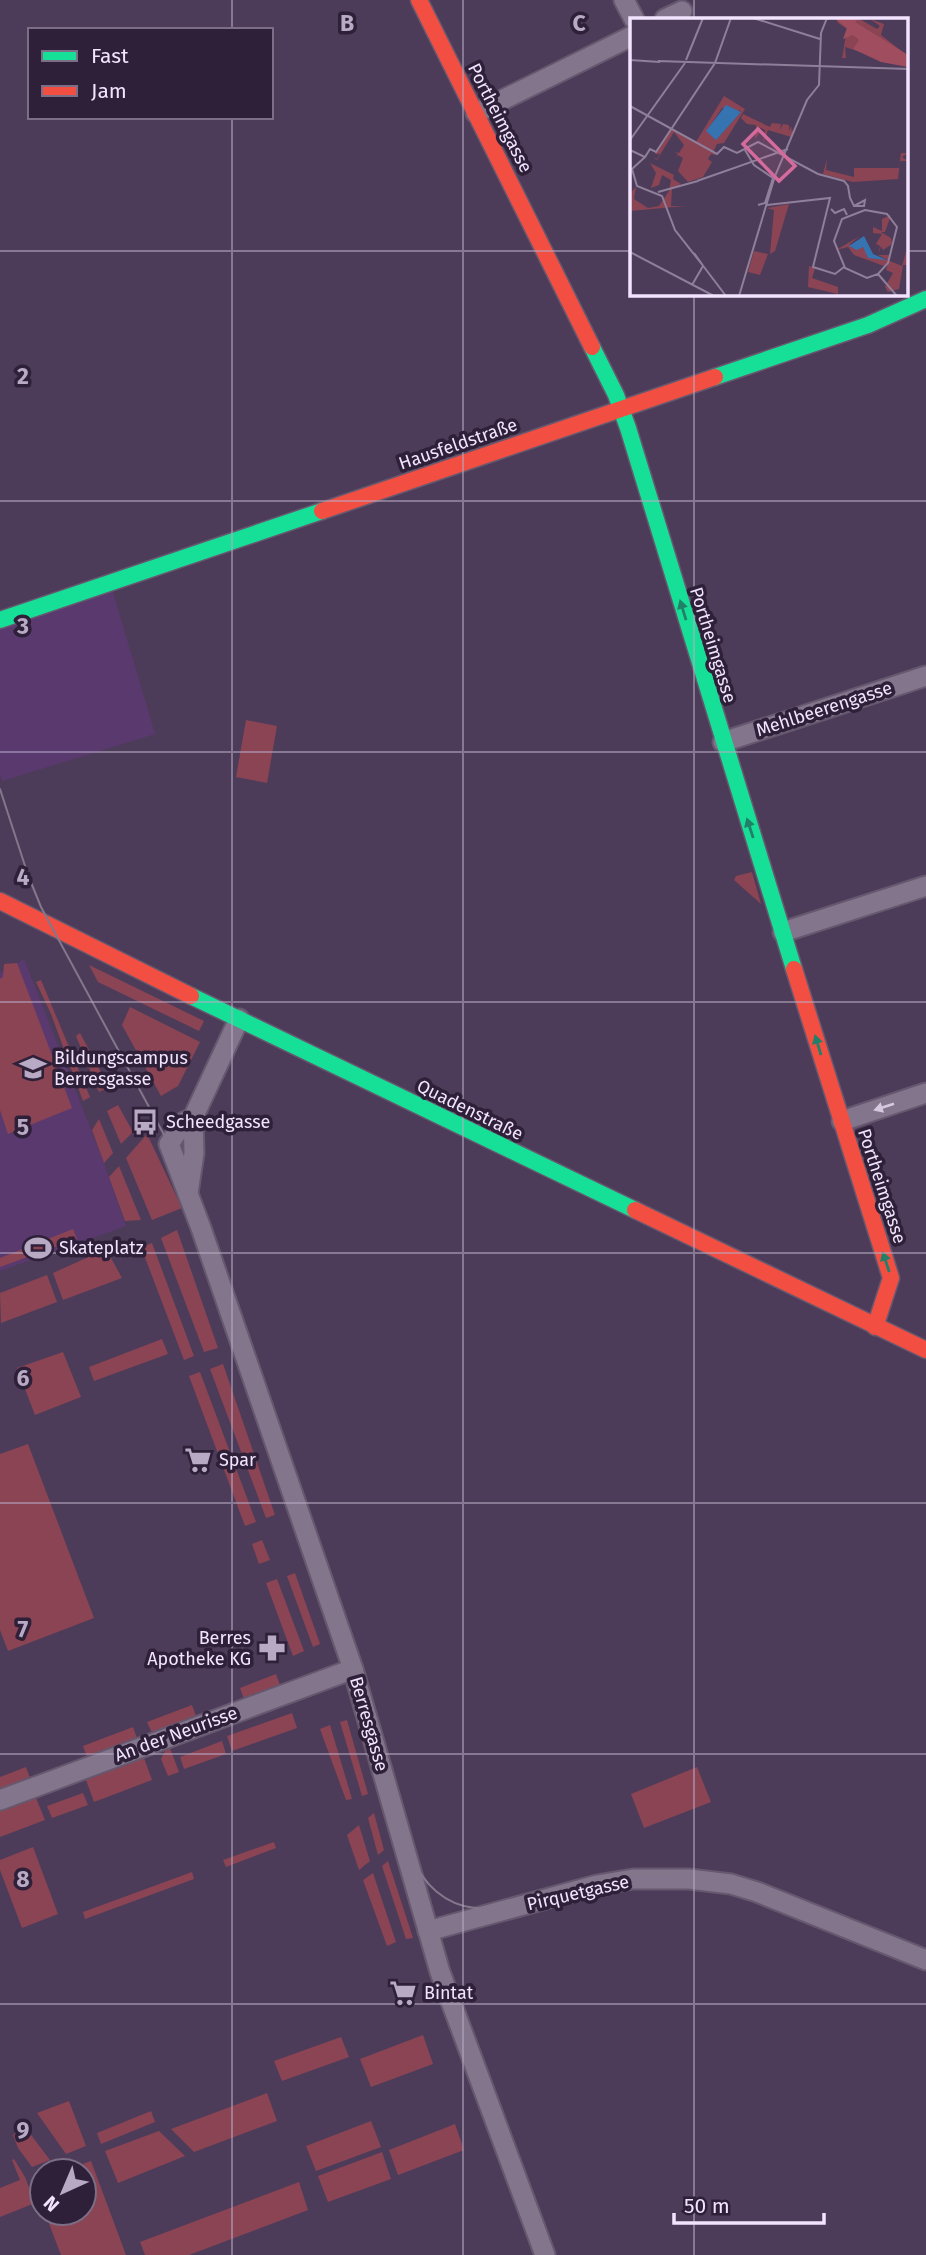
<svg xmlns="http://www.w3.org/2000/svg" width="926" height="2255" viewBox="0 0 926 2255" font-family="'Fira Sans',sans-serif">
  <rect width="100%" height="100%" fill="#4d3c59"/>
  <g fill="#5a396f">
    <path d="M111,586L155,734L2,781L0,775V625Z"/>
    <path d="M24,959L104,1163L126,1226L0,1271V973Z"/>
  </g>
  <g fill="#8a4454">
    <path d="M246,720L277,726L267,783L236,777Z"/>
    <path d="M752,872L761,904L734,880L736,876Z"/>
    <path d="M17,963L72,1108L8,1134L0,1110V979L3,977L4,964Z"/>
    <path d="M89,965L204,1021L199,1031L98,982Z"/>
    <path d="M41,980L90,1097L83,1101L51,1014L36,982Z"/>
    <path d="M130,1007L200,1042L178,1086L161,1096L122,1025Z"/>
    <path d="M80,1033L109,1087L99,1092L76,1036Z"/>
    <path d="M118,1105L133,1132L121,1144L107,1111Z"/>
    <path d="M99,1119L113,1153L104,1163L92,1130Z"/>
    <path d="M147,1134L182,1208L152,1220L126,1158Z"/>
    <path d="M119,1166L141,1220L125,1221L109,1177Z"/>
    <path d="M73,1229L77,1239L0,1267V1258Z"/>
    <path d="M177,1230L218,1348L204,1352L161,1238Z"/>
    <path d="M152,1243L194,1356L184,1360L141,1247Z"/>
    <path d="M106,1249L122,1278L63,1300L53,1273Z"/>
    <path d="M47,1275L57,1302L1,1323L0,1293Z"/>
    <path d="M162,1339L168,1354L94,1381L89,1367Z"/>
    <path d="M63,1352L81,1397L35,1415L17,1368Z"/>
    <path d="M223,1364L275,1515L266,1518L210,1369Z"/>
    <path d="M200,1372L256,1522L245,1526L189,1376Z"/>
    <path d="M28,1444L94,1618L8,1651L0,1630V1454Z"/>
    <path d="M262,1540L270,1560L259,1564L252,1544Z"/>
    <path d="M295,1573L320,1644L313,1647L287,1576Z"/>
    <path d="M277,1579L304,1651L293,1656L266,1583Z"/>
    <path d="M276,1674L280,1685L244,1699L240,1688Z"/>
    <path d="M192,1705L196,1716L152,1733L147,1722Z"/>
    <path d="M292,1713L297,1728L232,1751L227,1736Z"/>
    <path d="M347,1720L368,1794L362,1796L340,1722Z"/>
    <path d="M330,1725L352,1799L346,1800L320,1729Z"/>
    <path d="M133,1727L137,1738L87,1757L83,1746Z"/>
    <path d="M222,1741L226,1754L184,1769L180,1757Z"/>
    <path d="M170,1748L179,1772L168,1776L161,1759L166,1749Z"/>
    <path d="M144,1758L152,1780L94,1802L86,1780Z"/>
    <path d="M26,1767L30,1778L0,1790V1777Z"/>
    <path d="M697,1767L711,1802L644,1828L631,1794Z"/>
    <path d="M83,1793L88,1805L52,1818L47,1806Z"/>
    <path d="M36,1798L45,1820L0,1837V1811Z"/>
    <path d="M374,1813L384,1850L378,1855L368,1818Z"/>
    <path d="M359,1825L370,1861L359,1870L347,1835Z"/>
    <path d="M274,1842L276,1848L226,1867L223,1860Z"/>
    <path d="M33,1847L58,1914L22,1928L0,1870V1860Z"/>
    <path d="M388,1861L413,1938L406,1939L382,1866Z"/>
    <path d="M192,1872L194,1879L85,1919L83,1912Z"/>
    <path d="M373,1873L396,1942L387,1946L363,1880Z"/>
    <path d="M423,2035L433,2064L371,2087L360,2059Z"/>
    <path d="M341,2037L349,2057L282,2081L274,2061Z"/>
    <path d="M267,2093L277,2121L194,2152L171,2129Z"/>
    <path d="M69,2101L86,2146L66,2154L37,2113Z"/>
    <path d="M151,2111L155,2122L101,2144L97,2133Z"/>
    <path d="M371,2121L381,2147L316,2171L306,2146Z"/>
    <path d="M455,2124L464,2150L398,2175L389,2150Z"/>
    <path d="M25,2127L50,2160L32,2167L18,2148L13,2135Z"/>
    <path d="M159,2131L185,2156L118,2183L105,2151Z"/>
    <path d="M382,2152L391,2179L328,2202L318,2176Z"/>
    <path d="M14,2159L25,2177L35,2203L0,2217V2188L20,2180L12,2160Z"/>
    <path d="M91,2161L126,2255H61L45,2213H84V2171H63Z"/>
    <path d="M299,2182L308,2210L189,2255H145L140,2242Z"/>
  </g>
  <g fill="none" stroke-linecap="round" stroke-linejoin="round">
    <g stroke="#66586f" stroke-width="23">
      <g id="street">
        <path d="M624,0L634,19"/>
        <path d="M665,19L682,11"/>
        <path d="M476,113L632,36"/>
        <path d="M723,742L926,676"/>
        <path d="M783,932L926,886"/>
        <path d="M193,1118L184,1122L169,1144L201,1228L353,1669L440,1972L545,2255"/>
        <path d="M842,1121L926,1093"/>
        <path d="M188,1193L194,1153L193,1118L239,1019"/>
        <path d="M0,1800L353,1669"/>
        <path d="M428,1931L597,1885L633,1879H689L731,1884L757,1892L926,1960"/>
      </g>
    </g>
    <g stroke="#66586f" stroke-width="19">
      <g id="fast">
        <path d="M592,347L616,395L628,428L794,969"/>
        <path d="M715,377L868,325L926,299"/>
        <path d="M0,620L322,511"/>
        <path d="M191,996L635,1210"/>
      </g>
    </g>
    <g stroke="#66586f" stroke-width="19">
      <g id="jam">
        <path d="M419,0L592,347"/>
        <path d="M322,511L715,377"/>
        <path d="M0,901L191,996"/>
        <path d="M794,969L891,1278L875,1327"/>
        <path d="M635,1210L926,1350"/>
      </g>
    </g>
    <use href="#street" stroke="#83758b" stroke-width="19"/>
    <use href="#fast" stroke="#16e098" stroke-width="16"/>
    <use href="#jam" stroke="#f24e42" stroke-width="16"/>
    <g stroke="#83778b" stroke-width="2">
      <path d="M0,789L28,875L41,907L169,1144L199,1212L318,1557L356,1662L412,1857C423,1884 445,1905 475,1908C494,1910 514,1903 532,1898C563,1890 594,1879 625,1875C733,1862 829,1916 926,1954"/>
      <path d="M323,1599L358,1706"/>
    </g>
  </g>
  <defs><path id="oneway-solid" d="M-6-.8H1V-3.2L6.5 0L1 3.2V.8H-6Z" transform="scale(1.75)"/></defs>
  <g fill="#228068">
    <use href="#oneway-solid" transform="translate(683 610) rotate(-107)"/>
    <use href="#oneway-solid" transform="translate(750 828) rotate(-108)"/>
    <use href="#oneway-solid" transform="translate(818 1045) rotate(-107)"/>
    <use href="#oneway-solid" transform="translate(886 1262) rotate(-108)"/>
  </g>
  <use fill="#d6c8e1" href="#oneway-solid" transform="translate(884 1107) rotate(162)"/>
  <path fill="none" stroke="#b8a9c4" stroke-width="2" stroke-opacity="0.55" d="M232,0V30M463,0V2255M694,0V19M232,117V2255M0,251H632M907,251H926M694,294V2255M0,501H926M0,752H926M0,1002H926M0,1253H926M0,1503H926M0,1754H926M0,2004H926"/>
  <defs>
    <g id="school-bare" transform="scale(2.1)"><path d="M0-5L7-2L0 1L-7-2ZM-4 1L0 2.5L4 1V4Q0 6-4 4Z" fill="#b8a9c4" stroke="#2e2038" stroke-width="2.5" paint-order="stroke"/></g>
    <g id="bus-bare" transform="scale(2.1)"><path d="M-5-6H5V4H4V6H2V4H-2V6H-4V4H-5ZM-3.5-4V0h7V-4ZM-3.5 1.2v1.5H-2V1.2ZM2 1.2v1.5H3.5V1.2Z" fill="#b8a9c4" stroke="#2e2038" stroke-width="2.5" paint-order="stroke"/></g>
    <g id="stadium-bare" transform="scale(2.1)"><path d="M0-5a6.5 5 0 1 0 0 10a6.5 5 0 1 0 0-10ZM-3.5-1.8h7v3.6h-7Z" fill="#b8a9c4" stroke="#2e2038" stroke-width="2.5" paint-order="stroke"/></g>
    <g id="supermarket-bare" transform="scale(2.1)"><path d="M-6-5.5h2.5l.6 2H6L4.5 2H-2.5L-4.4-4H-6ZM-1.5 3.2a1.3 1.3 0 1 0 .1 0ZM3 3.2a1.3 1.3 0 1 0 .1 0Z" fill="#b8a9c4" stroke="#2e2038" stroke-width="2.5" paint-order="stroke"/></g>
    <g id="pharmacy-bare" transform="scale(2.1)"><path d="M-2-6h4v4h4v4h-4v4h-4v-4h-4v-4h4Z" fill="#b8a9c4" stroke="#2e2038" stroke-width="2.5" paint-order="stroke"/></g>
  </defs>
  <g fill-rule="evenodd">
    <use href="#school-bare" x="33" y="1068"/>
    <use href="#bus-bare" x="145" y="1122"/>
    <use href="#stadium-bare" x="38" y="1248"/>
    <use href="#supermarket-bare" x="198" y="1460"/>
    <use href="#pharmacy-bare" x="272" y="1648"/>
    <use href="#supermarket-bare" x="403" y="1993"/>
  </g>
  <g text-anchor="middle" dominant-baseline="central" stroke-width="7" stroke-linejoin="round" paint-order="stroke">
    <g font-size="18" fill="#f2e4fe" stroke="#2e2038">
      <text transform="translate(500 118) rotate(63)">Portheimgasse</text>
      <text transform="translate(458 444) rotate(-19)">Hausfeldstraße</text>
      <text transform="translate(713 645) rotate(73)">Portheimgasse</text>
      <text transform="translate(824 709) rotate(-18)">Mehlbeerengasse</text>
      <text transform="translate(470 1110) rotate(26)">Quadenstraße</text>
      <text transform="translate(882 1186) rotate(72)">Portheimgasse</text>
      <text transform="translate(369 1724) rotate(74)">Berresgasse</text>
      <text transform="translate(176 1734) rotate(-20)">An der Neurisse</text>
      <text transform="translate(578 1893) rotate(-13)">Pirquetgasse</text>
    </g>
    <g font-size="18" fill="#f2e4fe" stroke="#2e2038" text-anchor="start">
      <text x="54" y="1058">Bildungscampus<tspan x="54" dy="21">Berresgasse</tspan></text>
      <text x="166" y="1122">Scheedgasse</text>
      <text x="59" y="1248">Skateplatz</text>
      <text x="219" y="1460">Spar</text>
      <text x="251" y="1638" text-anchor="end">Berres<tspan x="251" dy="21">Apotheke KG</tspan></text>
      <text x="424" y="1993">Bintat</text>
    </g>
  </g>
  <g transform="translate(630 18)">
    <rect width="278" height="278" fill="#4d3c59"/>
    <path d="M213,0H228L247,11L250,8L240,1L254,6L251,17L278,38V49L215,29L216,40H212L217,11L207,4ZM94,78L115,91L94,125L87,126L83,134L86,137L81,136L78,141L82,144L73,159L58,164L48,153L53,140L48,137L45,141L48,136L44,134L49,135L54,127L44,114L27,142L23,140L27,141L30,136H25L40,111L70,127L66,124ZM92,90L111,93L86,122L77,113ZM113,96L140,109L142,105L151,106L150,112L153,106L159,107V113L161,108L162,114L165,109L161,119L138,112L133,125L135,112L129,109L130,114L125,121L126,107L117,106L111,100ZM271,135H278L272,139L278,143H270L268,161L223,164L193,156L197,140L196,152L224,159V150H269ZM20,145L44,157L43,161L51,166L42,171L41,188H55L0,193V175L6,169L4,181L18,190L29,188L39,173L41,162L32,157L29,167L21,170L26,155ZM159,186L145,233L140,236L144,192L137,190ZM261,197L255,214H251L261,220L262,226L253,232L251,228L248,237H259L260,243L272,248L278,227V247H273L269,271L258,274L255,269L263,255L256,252L259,243L254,248L224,237L218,229L206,232L230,218L220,226L222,230L233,229L240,239L258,242L248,237L250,228L246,226L252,216L243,215V209L252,213V201ZM124,233L138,236L130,257L118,254ZM179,248L185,250L182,260L208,269V276L178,269Z" fill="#8a4454" fill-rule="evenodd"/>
    <path d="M204,0H229L225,4L278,37V49L251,44L223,31L229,22L223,17L213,21L217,10Z" fill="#a14d60"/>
    <path d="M96,87L111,94L86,122L76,113ZM234,218L243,236L257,242L238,240L233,229L227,232L219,228Z" fill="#3673b1"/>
    <path fill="none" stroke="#8f7f9b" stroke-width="2" d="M123,0L190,21M0,42L30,44M56,42L73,0M28,43L279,51M0,88L87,136L94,129L107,135L128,124L188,156L214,163L218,168L220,180L224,188H234L235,182L224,188M0,122L55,45M0,132L15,139L2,151L7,168L32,178L45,212L74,249L64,235M115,132L124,147L143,160L135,185L128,187M15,139L20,131L26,134L85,45L101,0M67,163L158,131M28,174L68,163M137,187L200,180L183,249L205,256L214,249M201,191L205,195L214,191L217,197M235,192L257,196L267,209L258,245L248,256L237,260L215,250L204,223L212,201ZM0,234L84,278M74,249L96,278M248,256L267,278M62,267L73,248M109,278L145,158L177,82L189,67L191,15L197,0"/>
    <path fill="#d56a9c" fill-opacity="0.15" stroke="#d56a9c" stroke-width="3.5" d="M128,111L165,148L149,163L113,126Z"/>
    <rect width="278" height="278" fill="none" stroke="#f2e4fe" stroke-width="3.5"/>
  </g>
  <g font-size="23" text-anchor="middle" font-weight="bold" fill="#b8a9c4" stroke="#2e2038" stroke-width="7" stroke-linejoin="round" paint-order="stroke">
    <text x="347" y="31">B</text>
    <text x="579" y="31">C</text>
    <text x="23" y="384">2</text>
    <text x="23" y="634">3</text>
    <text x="23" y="885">4</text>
    <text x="23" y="1135">5</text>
    <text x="23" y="1386">6</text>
    <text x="23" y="1637">7</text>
    <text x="23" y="1887">8</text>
    <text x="23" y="2138">9</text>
  </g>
  <rect x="28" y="28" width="245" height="91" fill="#2e2038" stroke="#7c6e87" stroke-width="2"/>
  <rect x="42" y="51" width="35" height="10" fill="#16e098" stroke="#7c6e87" stroke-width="2"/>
  <text x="91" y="63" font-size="21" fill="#f2e4fe">Fast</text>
  <rect x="42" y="86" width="35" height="10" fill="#f24e42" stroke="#7c6e87" stroke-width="2"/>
  <text x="91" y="98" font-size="21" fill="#f2e4fe">Jam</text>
  <g transform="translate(63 2192) rotate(224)"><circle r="33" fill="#2e2038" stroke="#7c6e87" stroke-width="2"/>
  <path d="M0-5L12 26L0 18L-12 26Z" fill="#b8a9c4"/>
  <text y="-10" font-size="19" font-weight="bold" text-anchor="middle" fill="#f2e4fe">N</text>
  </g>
  <path d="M674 2213v10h150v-10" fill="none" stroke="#f2e4fe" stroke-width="3.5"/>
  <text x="684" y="2213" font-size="21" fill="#f2e4fe" stroke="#2e2038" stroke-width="5" paint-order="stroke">50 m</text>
</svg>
